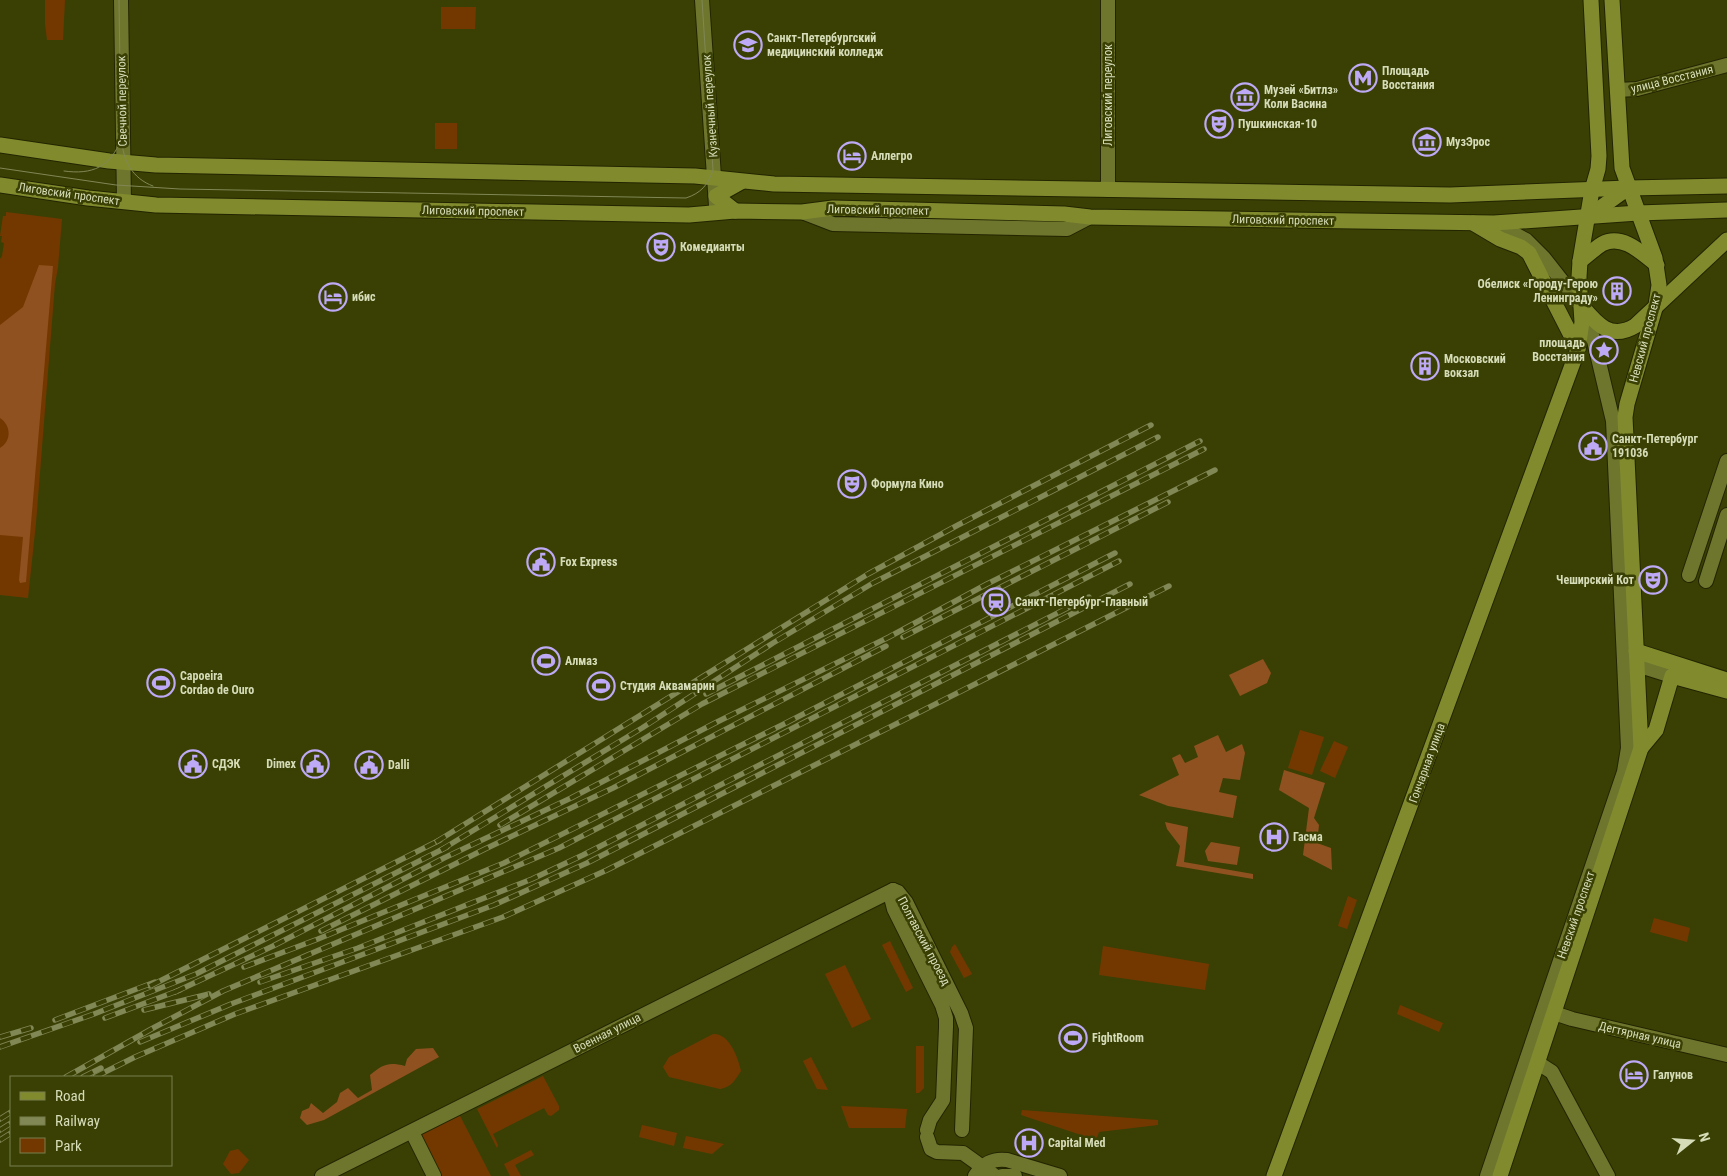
<svg xmlns="http://www.w3.org/2000/svg" width="1727" height="1176" viewBox="0 0 1727 1176" font-family="'Roboto Condensed',sans-serif">
  <rect width="100%" height="100%" fill="#3a4004"/>
  <g fill="#733800">
    <path d="M45,0H65L63,40H47L45,24Z"/>
    <path d="M441,7H476L475,29H441Z"/>
    <rect x="435" y="123" width="22" height="26"/>
    <path d="M6,212L62,219L58,267L55,284L36,523L28,598L0,595V259L2,256L4,243L1,242L2,236H0L3,216H6Z"/>
    <path d="M1300,730L1324,737L1312,775L1288,768Z"/>
    <path d="M1334,741L1348,747L1335,778L1320,771Z"/>
    <path d="M1348,896L1357,900L1347,929L1338,926Z"/>
    <path d="M1654,918L1690,928L1687,942L1650,932Z"/>
    <path d="M890,941L913,988L906,992L882,945Z"/>
    <path d="M955,944L972,974L964,978L950,952L952,947Z"/>
    <path d="M1103,946L1209,964L1205,990L1099,975Z"/>
    <path d="M845,965L871,1019L852,1028L825,974Z"/>
    <path d="M1400,1005L1443,1023L1439,1032L1397,1014Z"/>
    <path d="M713,1034C729,1033 738,1057 741,1071C735,1080 732,1087 720,1089L669,1077L663,1067L669,1057Z"/>
    <path d="M916,1046H924V1088L919,1093H916Z"/>
    <path d="M811,1057L828,1090L817,1089L803,1061Z"/>
    <path d="M543,1076L559,1106V1110L551,1116L548,1115L544,1108L493,1134L498,1145L497,1148L477,1109Z"/>
    <path d="M841,1106L907,1109L905,1128H849Z"/>
    <path d="M1022,1110L1158,1120V1125L1099,1132L1096,1140L1021,1115Z"/>
    <path d="M458,1112L491,1176H442L420,1131Z"/>
    <path d="M642,1125L677,1133L674,1146L639,1137Z"/>
    <path d="M686,1136L724,1144L712,1154L683,1148Z"/>
    <path d="M238,1149L249,1160L239,1173L231,1174L223,1164L230,1151Z"/>
    <path d="M531,1150L534,1155L515,1165L521,1176H510L504,1164Z"/>
  </g>
  <g fill="#8f511f">
    <path d="M39,265L53,266L26,582L20,583L19,580L23,537L0,535V448C12,441 11,425 0,418V325L23,307Z"/>
    <path d="M1263,659L1271,673L1267,683L1240,696L1229,675Z"/>
    <path d="M1218,735L1226,752L1242,744L1245,753L1240,780L1223,778L1219,792L1237,796L1233,818L1168,806L1139,795L1179,775L1172,758L1180,754L1185,763L1198,757L1194,746Z"/>
    <path d="M1284,770L1325,783L1314,818L1319,825L1317,843L1331,848L1332,870L1303,855L1309,808L1279,790Z"/>
    <path d="M1165,822L1188,827L1184,862L1253,874V879L1176,866L1180,846L1167,829Z"/>
    <path d="M1211,842L1240,847L1237,865L1208,861L1205,851Z"/>
    <path d="M433,1048L439,1057L324,1120L307,1125L300,1118L302,1111L309,1108L311,1103L323,1113L337,1102L340,1093L348,1088L358,1098L372,1090L370,1075C384,1064 388,1062 405,1066L407,1059L416,1049Z"/>
  </g>
  <g fill="none" stroke-linecap="round" stroke-linejoin="round">
    <g stroke="#222500" stroke-width="16">
      <g id="minor">
        <path d="M121,0L124,202"/>
        <path d="M702,0L716,206"/>
        <path d="M1108,0V190"/>
        <path d="M1617,90L1637,89L1727,65"/>
        <path d="M802,212L833,224L1067,229L1090,217"/>
        <path d="M1689,575L1727,461"/>
        <path d="M1706,581L1727,515"/>
        <path d="M1631,657L1637,665L1672,676"/>
        <path d="M1554,1013L1572,1019L1727,1055"/>
        <path d="M1527,1059L1538,1063L1552,1072L1608,1176"/>
        <path d="M927,1130L930,1120L943,1100L946,1027V1018L942,1005L894,909L891,897L893,890L898,892L906,902L961,1013L966,1028L962,1130"/>
        <path d="M412,1132L434,1176"/>
        <path d="M927,1137L931,1149L937,1152L963,1153L995,1176"/>
        <path d="M322,1176L893,890"/>
        <path d="M975,1176C983,1164 992,1158 1007,1160L1060,1176"/>
        <path d="M1002,1176H1015"/>
        <path d="M1487,1176L1624,772L1628,748L1613,421L1594,341L1581,305L1544,258L1526,240L1494,223"/>
      </g>
    </g>
    <g stroke="#222500" stroke-width="17">
      <g id="major">
        <path d="M0,145L109,161L156,165L695,176L774,184L1450,195L1628,188L1727,186"/>
        <path d="M0,185L88,198L156,205L689,215L735,211L802,212L833,208L1064,214L1090,217L1494,223L1638,213L1727,210"/>
        <path d="M735,211L716,196L741,182"/>
        <path d="M1589,216L1628,188"/>
        <path d="M1473,223L1500,239L1521,247L1529,253L1578,349"/>
        <path d="M1580,261C1587,256 1594,249 1602,244C1622,233 1642,253 1657,265"/>
        <path d="M1581,305C1596,323 1610,341 1635,326L1727,240"/>
        <path d="M1636,651L1727,680"/>
        <path d="M1641,748L1656,730L1672,676L1727,691"/>
        <path d="M1274,1176L1578,349L1582,322L1579,277L1580,261L1592,190L1598,169L1599,156L1591,0"/>
        <path d="M1500,1176L1641,748L1625,417L1627,404L1656,305L1659,285L1655,258L1622,168L1612,0"/>
      </g>
    </g>
    <use href="#minor" stroke="#6e762e" stroke-width="14"/>
    <use href="#major" stroke="#818b2e" stroke-width="15"/>
    <g stroke="#818755" stroke-width="1">
      <path d="M122,139C122,160 133,179 153,186"/>
      <path d="M0,168L116,185L180,189L686,198C701,193 708,185 713,170L702,0"/>
      <path d="M64,171C92,175 111,167 121,139L119,0"/>
    </g>
    <g stroke="#818755" stroke-width="5.5">
      <g id="rail">
        <path d="M903,637L1168,502"/>
        <path d="M706,694L1200,441"/>
        <path d="M500,825L702,704L1204,449"/>
        <path d="M436,842L868,574L958,525L1151,425"/>
        <path d="M441,850L642,728L773,643L873,583L1158,437"/>
        <path d="M321,931L485,849L613,788L886,646"/>
        <path d="M244,967L318,939L504,863L784,724L1115,553"/>
        <path d="M260,982L358,948L532,879L583,855L1089,597"/>
        <path d="M150,986L440,840"/>
        <path d="M175,992L273,946L444,858L571,798L717,722L889,637L987,584L1215,470"/>
        <path d="M144,1010L209,994"/>
        <path d="M105,1018L180,990"/>
        <path d="M55,1020L155,982"/>
        <path d="M0,1037L31,1028"/>
        <path d="M140,1042L231,1004L494,905L587,863L1130,584"/>
        <path d="M0,1047L94,1014L196,974L447,847"/>
        <path d="M66,1077L155,1027L223,991L559,848L1119,561"/>
        <path d="M83,1077L101,1068"/>
        <path d="M95,1077L135,1057L235,1014L503,917L607,870L1169,586"/>
        <path d="M0,1119L11,1112"/>
        <path d="M0,1130L11,1123"/>
        <path d="M0,1140L11,1133"/>
      </g>
    </g>
    <use href="#rail" stroke="#3a4004" stroke-width="4" stroke-dasharray="11" stroke-linecap="butt"/>
  </g>
  <defs>
    <g id="university-ring" transform="scale(1.4375)"><circle r="9.5" fill="#3a4004" stroke="#bda9f5" stroke-width="1.5"/><path d="M0-5L7-2L0 1L-7-2ZM-4 1L0 2.5L4 1V4Q0 6-4 4Z" fill="#bda9f5"/></g>
    <g id="metro-ring" transform="scale(1.4375)"><circle r="9.5" fill="#3a4004" stroke="#bda9f5" stroke-width="1.5"/><path d="M-5.5 5V-5H-3L0 0L3-5H5.5V5H3V-.5L0 4L-3-.5V5Z" fill="#bda9f5"/></g>
    <g id="museum-ring" transform="scale(1.4375)"><circle r="9.5" fill="#3a4004" stroke="#bda9f5" stroke-width="1.5"/><path d="M0-6L6-3V-2H-6V-3ZM-5-1h2V3h-2ZM-1-1h2V3h-2ZM3-1h2V3H3ZM-6 4H6V6H-6Z" fill="#bda9f5"/></g>
    <g id="theatre-ring" transform="scale(1.4375)"><circle r="9.5" fill="#3a4004" stroke="#bda9f5" stroke-width="1.5"/><path d="M-5-5.5Q0-4 5-5.5V0Q5 5 0 6Q-5 5-5 0ZM-3.3-2.5H-1v1.5H-3.3ZM1-2.5H3.3v1.5H1ZM-2.8 1Q0 5.5 2.8 1Z" fill="#bda9f5"/></g>
    <g id="hotel-ring" transform="scale(1.4375)"><circle r="9.5" fill="#3a4004" stroke="#bda9f5" stroke-width="1.5"/><path d="M-6-4.5h1.5V1H6V5H4.5V3h-9V5H-6ZM-4 0a1.8 1.8 0 1 1 3.6 0ZM.5 0V-2.5h3Q6-2.5 6 0Z" fill="#bda9f5"/></g>
    <g id="building-ring" transform="scale(1.4375)"><circle r="9.5" fill="#3a4004" stroke="#bda9f5" stroke-width="1.5"/><path d="M-4-6H4V6H1V3H-1V6H-4ZM-2.5-4.3h1.7v1.8h-1.7ZM.8-4.3h1.7v1.8H.8ZM-2.5-1h1.7V.8h-1.7ZM.8-1h1.7V.8H.8Z" fill="#bda9f5"/></g>
    <g id="sight-ring" transform="scale(1.4375)"><circle r="9.5" fill="#3a4004" stroke="#bda9f5" stroke-width="1.5"/><path d="M0-6L1.8-2.2L6-1.7L2.9 1.2L3.7 5.4L0 3.3L-3.7 5.4L-2.9 1.2L-6-1.7L-1.8-2.2Z" fill="#bda9f5"/></g>
    <g id="civic-ring" transform="scale(1.4375)"><circle r="9.5" fill="#3a4004" stroke="#bda9f5" stroke-width="1.5"/><path d="M-.6-6.5H3V-4.5H.6V-3L4-1V1h2V6H-6V1h2V-1L-.6-3ZM-1.2 2.5V6h2.4V2.5Z" fill="#bda9f5"/></g>
    <g id="station-ring" transform="scale(1.4375)"><circle r="9.5" fill="#3a4004" stroke="#bda9f5" stroke-width="1.5"/><path d="M-3-6H3Q5-6 5-4V2Q5 4 3 4L4.5 6H3L1.5 4h-3L-3 6H-4.5L-3 4Q-5 4-5 2V-4Q-5-6-3-6ZM-3.5-4v3h7v-3ZM-3.5 1v1.5H-2V1ZM2 1v1.5H3.5V1Z" fill="#bda9f5"/></g>
    <g id="stadium-ring" transform="scale(1.4375)"><circle r="9.5" fill="#3a4004" stroke="#bda9f5" stroke-width="1.5"/><path d="M0-5a6.5 5 0 1 0 0 10a6.5 5 0 1 0 0-10ZM-3.5-1.8h7v3.6h-7Z" fill="#bda9f5"/></g>
    <g id="hospital-ring" transform="scale(1.4375)"><circle r="9.5" fill="#3a4004" stroke="#bda9f5" stroke-width="1.5"/><path d="M-5-5h3v3.5h4V-5h3V5h-3V1.5h-4V5h-3Z" fill="#bda9f5"/></g>
  </defs>
  <g fill-rule="evenodd">
    <use href="#university-ring" x="748" y="45"/>
    <use href="#metro-ring" x="1363" y="78"/>
    <use href="#museum-ring" x="1245" y="97"/>
    <use href="#theatre-ring" x="1219" y="124"/>
    <use href="#museum-ring" x="1427" y="142"/>
    <use href="#hotel-ring" x="852" y="156"/>
    <use href="#theatre-ring" x="661" y="247"/>
    <use href="#building-ring" x="1617" y="291"/>
    <use href="#hotel-ring" x="333" y="297"/>
    <use href="#sight-ring" x="1604" y="350"/>
    <use href="#building-ring" x="1425" y="366"/>
    <use href="#civic-ring" x="1593" y="446"/>
    <use href="#theatre-ring" x="852" y="484"/>
    <use href="#civic-ring" x="541" y="562"/>
    <use href="#theatre-ring" x="1653" y="580"/>
    <use href="#station-ring" x="996" y="602"/>
    <use href="#stadium-ring" x="546" y="661"/>
    <use href="#stadium-ring" x="161" y="683"/>
    <use href="#stadium-ring" x="601" y="686"/>
    <use href="#civic-ring" x="193" y="764"/>
    <use href="#civic-ring" x="315" y="764"/>
    <use href="#civic-ring" x="369" y="765"/>
    <use href="#hospital-ring" x="1274" y="837"/>
    <use href="#stadium-ring" x="1073" y="1038"/>
    <use href="#hotel-ring" x="1634" y="1075"/>
    <use href="#hospital-ring" x="1029" y="1143"/>
  </g>
  <g text-anchor="middle" dominant-baseline="central" stroke-width="5" stroke-linejoin="round" paint-order="stroke">
    <g font-size="12" font-weight="bold" fill="#d6dcb8" stroke="#3a4004" text-anchor="start">
      <text x="767" y="38">Санкт-Петербургский<tspan x="767" dy="14">медицинский колледж</tspan></text>
      <text x="1382" y="71">Площадь<tspan x="1382" dy="14">Восстания</tspan></text>
      <text x="1264" y="90">Музей «Битлз»<tspan x="1264" dy="14">Коли Васина</tspan></text>
      <text x="1238" y="124">Пушкинская-10</text>
      <text x="1446" y="142">МузЭрос</text>
      <text x="871" y="156">Аллегро</text>
      <text x="680" y="247">Комедианты</text>
      <text x="1598" y="284" text-anchor="end">Обелиск «Городу-Герою<tspan x="1598" dy="14">Ленинграду»</tspan></text>
      <text x="352" y="297">ибис</text>
      <text x="1585" y="343" text-anchor="end">площадь<tspan x="1585" dy="14">Восстания</tspan></text>
      <text x="1444" y="359">Московский<tspan x="1444" dy="14">вокзал</tspan></text>
      <text x="1612" y="439">Санкт-Петербург<tspan x="1612" dy="14">191036</tspan></text>
      <text x="871" y="484">Формула Кино</text>
      <text x="560" y="562">Fox Express</text>
      <text x="1634" y="580" text-anchor="end">Чеширский Кот</text>
      <text x="1015" y="602">Санкт-Петербург-Главный</text>
      <text x="565" y="661">Алмаз</text>
      <text x="180" y="676">Capoeira<tspan x="180" dy="14">Cordao de Ouro</tspan></text>
      <text x="620" y="686">Студия Аквамарин</text>
      <text x="212" y="764">СДЭК</text>
      <text x="296" y="764" text-anchor="end">Dimex</text>
      <text x="388" y="765">Dalli</text>
      <text x="1293" y="837">Гасма</text>
      <text x="1092" y="1038">FightRoom</text>
      <text x="1653" y="1075">Галунов</text>
      <text x="1048" y="1143">Capital Med</text>
    </g>
    <g font-size="12" fill="#d6dcb8" stroke="#3a4004">
      <text transform="translate(1672 79) rotate(-14)">улица Восстания</text>
      <text transform="translate(1108 95) rotate(-90)">Лиговский переулок</text>
      <text transform="translate(122 101) rotate(-91)">Свечной переулок</text>
      <text transform="translate(710 106) rotate(-94)">Кузнечный переулок</text>
      <text transform="translate(69 194) rotate(8)">Лиговский проспект</text>
      <text transform="translate(878 210) rotate(1)">Лиговский проспект</text>
      <text transform="translate(473 211) rotate(1)">Лиговский проспект</text>
      <text transform="translate(1283 220) rotate(1)">Лиговский проспект</text>
      <text transform="translate(1645 338) rotate(-75)">Невский проспект</text>
      <text transform="translate(1427 763) rotate(-70)">Гончарная улица</text>
      <text transform="translate(1576 915) rotate(-71)">Невский проспект</text>
      <text transform="translate(924 941) rotate(62)">Полтавский проезд</text>
      <text transform="translate(607 1033) rotate(-27)">Военная улица</text>
      <text transform="translate(1640 1035) rotate(13)">Дегтярная улица</text>
    </g>
  </g>
  <rect x="10" y="1076" width="162" height="90" fill="#3a4004" stroke="#787e4c"/>
  <rect x="20" y="1092" width="25" height="8" fill="#818b2e" stroke="#787e4c"/>
  <text x="55" y="1101" font-size="15" fill="#d6dcb8">Road</text>
  <rect x="20" y="1117" width="25" height="8" fill="#818755" stroke="#787e4c"/>
  <text x="55" y="1126" font-size="15" fill="#d6dcb8">Railway</text>
  <rect x="20" y="1138" width="25" height="15" fill="#733800" stroke="#787e4c"/>
  <text x="55" y="1151" font-size="15" fill="#d6dcb8">Park</text>
  <g transform="translate(1692 1141) rotate(73)" stroke="#3a4004" stroke-width="4" paint-order="stroke">
  <path d="M0-4L9 19L0 12L-9 19Z" fill="#d6dcb8"/>
  <text y="-8" font-size="14" font-weight="bold" text-anchor="middle" fill="#d6dcb8">N</text>
  </g>
</svg>
